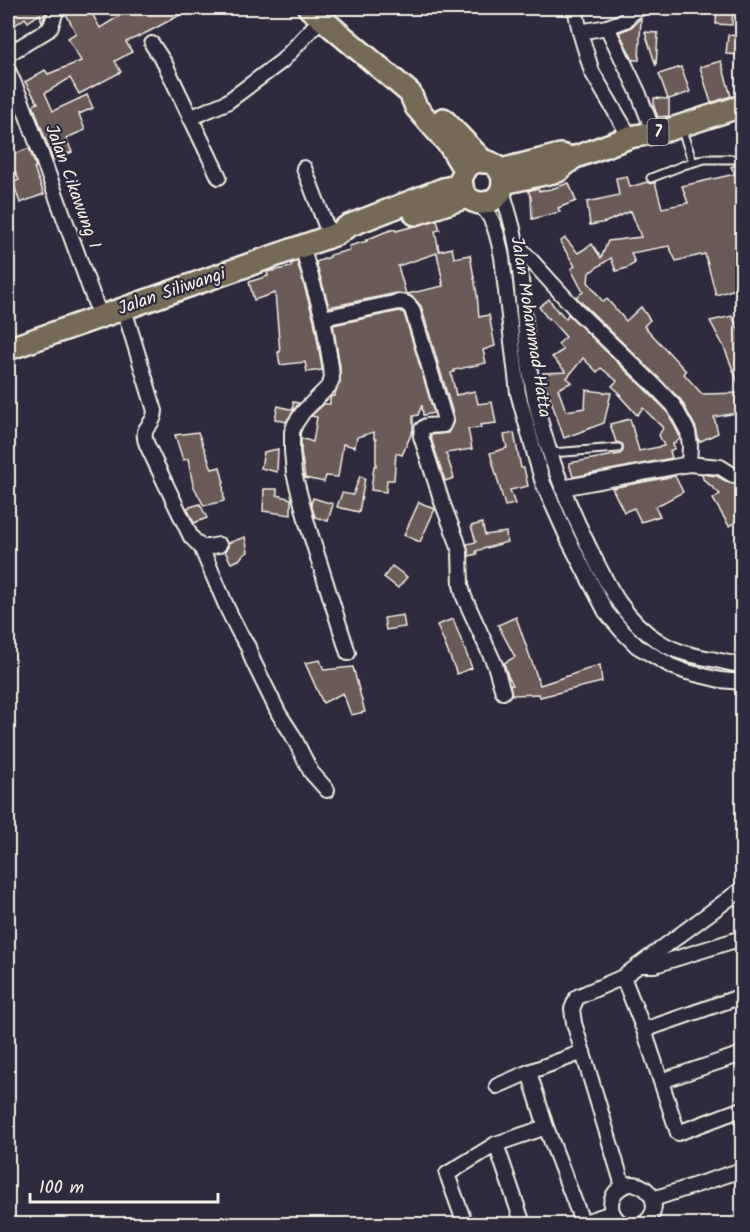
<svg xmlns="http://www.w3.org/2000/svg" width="750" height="1232" viewBox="0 0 750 1232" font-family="Kalam,sans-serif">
  <rect width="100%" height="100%" fill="#2f2a3d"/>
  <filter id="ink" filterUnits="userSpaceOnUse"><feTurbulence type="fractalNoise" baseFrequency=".0167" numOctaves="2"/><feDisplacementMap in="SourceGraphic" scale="12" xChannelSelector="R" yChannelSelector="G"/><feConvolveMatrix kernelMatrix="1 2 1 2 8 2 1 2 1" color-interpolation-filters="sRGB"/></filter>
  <g filter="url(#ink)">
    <g fill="#6b5a59" stroke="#f4f1e8" stroke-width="1.5">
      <path d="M8,8H48L42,23L40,14L28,22L25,18L8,30Z"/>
      <path d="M66,8H89L100,28L121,15L116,8H137L141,15L150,9L152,14L163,8H193L148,32L126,42L132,52L115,61L121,72L79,94L70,78L45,93L53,111L87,95L93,108L79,114L85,130L66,138L72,152L53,160L33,105L38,103L25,82L45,70L48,74L81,61L68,38L76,33L65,12Z"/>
      <path d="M717,8H733L732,25L716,24Z"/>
      <path d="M640,19H641L639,60H633L619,32L630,28Z"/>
      <path d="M645,32L658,33L656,66Z"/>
      <path d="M728,35L742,36V55L726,54Z"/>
      <path d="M721,61L731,96L711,103L700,67Z"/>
      <path d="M681,67L690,92L669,99V116L658,117L654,107V98L668,99L659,74Z"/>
      <path d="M29,148L36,167L34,168L44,194L20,203L13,182L19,180L8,157Z"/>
      <path d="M736,165H742V287L716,295L705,254L676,261L669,246L631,253L635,263L627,268L616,271L611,258L589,273L588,282L603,302L607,299L626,321L641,307L650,320L644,326L686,371L684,374L702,394L742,393L724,347L710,321L732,316L742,337V412L714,417L718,433L699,442L696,428L681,400L576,297L583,292L571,269L575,266L560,242L565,238L578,253L592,244L601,258L608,241L641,237L631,211L606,222L590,225L587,202L619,195L616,178L627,176L630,187L647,182L651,184L655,182L662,208L688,203L682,186L735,174L731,167Z"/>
      <path d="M569,183L576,201L558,208L560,212L532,219L531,197L528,191L538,188L539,191L551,189Z"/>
      <path d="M437,220L440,230L435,231L439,251L452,248L454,258L470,255L477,294L479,317L489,315L495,346L483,350L486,363L454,370V372L451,373L456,395L475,391L478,404L492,402L496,423L480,425L481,428L468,429L472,449L446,453L454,478L445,481L430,435L448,433L453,423L454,417L421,306L414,298L407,294L443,286L442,283H443L437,253L398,266L406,294L397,293L329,307L316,262L330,257V255L350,250L349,246L367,241L366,240L385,232L395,229L396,231Z"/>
      <path d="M297,261L314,320L322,368V370L307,372L305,362L280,365L278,352H280L275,293L254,300L249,282L268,276L267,272L291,267V264Z"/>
      <path d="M549,299L558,312L559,311L566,319L568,314L667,411L679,435L680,439L673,444L675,448L670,451L672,458L573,477L569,463L620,454L623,451V445L620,443L616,442L610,424L630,419L639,451L664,446L659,435L663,428L643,408L637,415L618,394L622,395L612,386L617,381L601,368L597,372L583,358L567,378L572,382L558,389L566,411L585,408L586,390L611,393L604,423L564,438L547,389H545L543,373L566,372L552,357L563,350L558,344L566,337L549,318L548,319L539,307Z"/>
      <path d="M400,311L404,313L434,413L423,415L422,405L418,415L413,416V430L402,455L396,453L394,480H387L386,492L371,490L374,466H376V439H374V432L357,437L355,447L343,444L338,477L326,476L324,482L305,478L301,451V438L313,442L317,417L311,416L324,404H330V398L332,396H335V393L340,382V366L333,325Z"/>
      <path d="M293,402L299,403L286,422L275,419L278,406L293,410Z"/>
      <path d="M198,432L212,469L220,467L224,483H223L224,501L204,506L193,485L188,459L183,460L175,435Z"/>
      <path d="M514,433L521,468H524L528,486L510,490L515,504L505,506L490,453L507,448L504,435Z"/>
      <path d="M278,449L277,472L261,468L264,452Z"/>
      <path d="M702,474L717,476L729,483L733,484L738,482L742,486V518L729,526L713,499L720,494L703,479Z"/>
      <path d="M360,476L365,478L359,512L337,507L342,493L353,495Z"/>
      <path d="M675,476L683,492L655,507L660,516L641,522L634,508L624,512L612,488Z"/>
      <path d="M264,489H277V495L291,499V515L263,511Z"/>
      <path d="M313,498L333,504L328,521L315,517L311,504Z"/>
      <path d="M419,502L435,509L420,542L404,535Z"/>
      <path d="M200,504L207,518L194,523L187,508Z"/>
      <path d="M482,523L485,535L506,532L507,542L476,551L477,554L469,556L467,544L476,542L471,526Z"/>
      <path d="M245,537L248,552L243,555L239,560L231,563L225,551L228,547V543Z"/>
      <path d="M392,566L407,577L398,588L384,577Z"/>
      <path d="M403,615L405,627L386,630L384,618Z"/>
      <path d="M516,617L540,685L600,665L602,682L540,697L539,694L512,695L510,685H513L508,676L504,663L515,657L498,625Z"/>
      <path d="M453,619L472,668L457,674L437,625Z"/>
      <path d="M320,660L324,670L353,667L365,712L351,715L343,693L323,703L305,663Z"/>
    </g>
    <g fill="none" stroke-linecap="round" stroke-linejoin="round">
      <g stroke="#f4f1e8" stroke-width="11">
        <g id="lane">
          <path d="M681,128L693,162"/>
          <path d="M651,178L684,165L705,159H742"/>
          <path d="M551,453L618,448"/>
        </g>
      </g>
      <g stroke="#f4f1e8" stroke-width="18">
        <g id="street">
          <path d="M575,8L580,32L592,72L630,137"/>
          <path d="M607,27L638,92L654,133"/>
          <path d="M580,32L607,27L626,20L629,15L640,8"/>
          <path d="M152,44L165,64L219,177"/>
          <path d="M8,54L48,30L51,26L57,8"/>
          <path d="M8,70L22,102L100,316"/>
          <path d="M190,118L227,102L282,61L321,19"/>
          <path d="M304,168L330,236"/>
          <path d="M502,190C507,208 513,225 516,243C524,287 524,333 531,378C541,437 562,492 588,545C606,582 623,620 660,642C677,653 696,656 716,660C725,662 733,664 742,665"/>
          <path d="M477,203C494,214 498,238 502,257L518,393L535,455L543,483L569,541L606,612L622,631L637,646L671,666L687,672L720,680L742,682"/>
          <path d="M517,245L579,313L654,385L674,406L688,432L690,446L689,464"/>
          <path d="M302,246L323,318L331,367L332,379L329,386L303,412L295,424L292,432V451L294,473L307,523L348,653"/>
          <path d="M124,309L155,411C154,429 139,424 147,445L191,537L201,547H208L219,545"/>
          <path d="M323,318L399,302C406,302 408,304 412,309L445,420L443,425L426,426L422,429L421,436L442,502L457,541L460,552L461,585L464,597L495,665L503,692"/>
          <path d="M562,488L689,464L720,467L733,475"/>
          <path d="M201,547L228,610L239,632L248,647L253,661L279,714L292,734L311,772L327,790"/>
          <path d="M742,889L623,977L644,1030L678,1133L742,1109"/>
          <path d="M639,965H655L742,938"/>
          <path d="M644,1030L742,996"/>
          <path d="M661,1081L742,1054"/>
          <path d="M497,1086L529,1072"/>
          <path d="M496,1144L523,1224"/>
          <path d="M623,1186L574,1023L572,1009L577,997L623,977"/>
          <path d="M653,1199L742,1170"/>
          <path d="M465,1224L447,1174L496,1144L546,1127"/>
          <path d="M578,1224L612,1213"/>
          <path d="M583,1224L546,1127L529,1072L583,1052"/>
          <path d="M623,1224C616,1220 611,1214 611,1205C611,1199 614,1193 619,1189C641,1171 670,1206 643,1224"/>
        </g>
      </g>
      <g stroke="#f4f1e8" stroke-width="26">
        <g id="primary">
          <path d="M309,8L410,93L416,107L450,146L465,171"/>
          <path d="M443,119L484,162"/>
          <circle cx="482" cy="182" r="21"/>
          <path d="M501,170L560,155L573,158"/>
          <path d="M503,183L558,171L573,158L630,137L668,130L742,106"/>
          <path d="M415,214L467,197"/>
          <path d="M8,349L337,234L348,226L443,189L462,185"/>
        </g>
      </g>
      <use href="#lane" stroke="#2f2a3d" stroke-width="7"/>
      <use href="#street" stroke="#2f2a3d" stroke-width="14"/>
      <use href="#primary" stroke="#756a55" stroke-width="21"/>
    </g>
  </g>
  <g text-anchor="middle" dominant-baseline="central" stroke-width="4.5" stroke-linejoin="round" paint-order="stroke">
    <rect fill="#2f2a3d" stroke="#b9b5b5" stroke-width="1.5" x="647.5" y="119" width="21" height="26" rx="4.5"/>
    <g font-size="16" font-weight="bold" fill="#f4f1e8">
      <text x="658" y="132">7</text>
    </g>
    <g font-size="18" fill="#f4f1e8" stroke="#2f2a3d">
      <text transform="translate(72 187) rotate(70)">Jalan Cikawung I</text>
      <text transform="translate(172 292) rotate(-19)">Jalan Siliwangi</text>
      <text transform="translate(530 327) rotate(81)">Jalan Mohammad Hatta</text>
    </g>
  </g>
  <rect width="750" height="1232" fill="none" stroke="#2f2a3d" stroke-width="30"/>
  <rect x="15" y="15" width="720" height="1202" fill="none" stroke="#f4f1e8" stroke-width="2" filter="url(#ink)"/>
  <path d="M30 1193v9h188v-9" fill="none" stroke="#f4f1e8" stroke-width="3"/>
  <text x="39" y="1193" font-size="18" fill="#f4f1e8" stroke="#2f2a3d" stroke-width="4.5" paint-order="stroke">100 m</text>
</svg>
